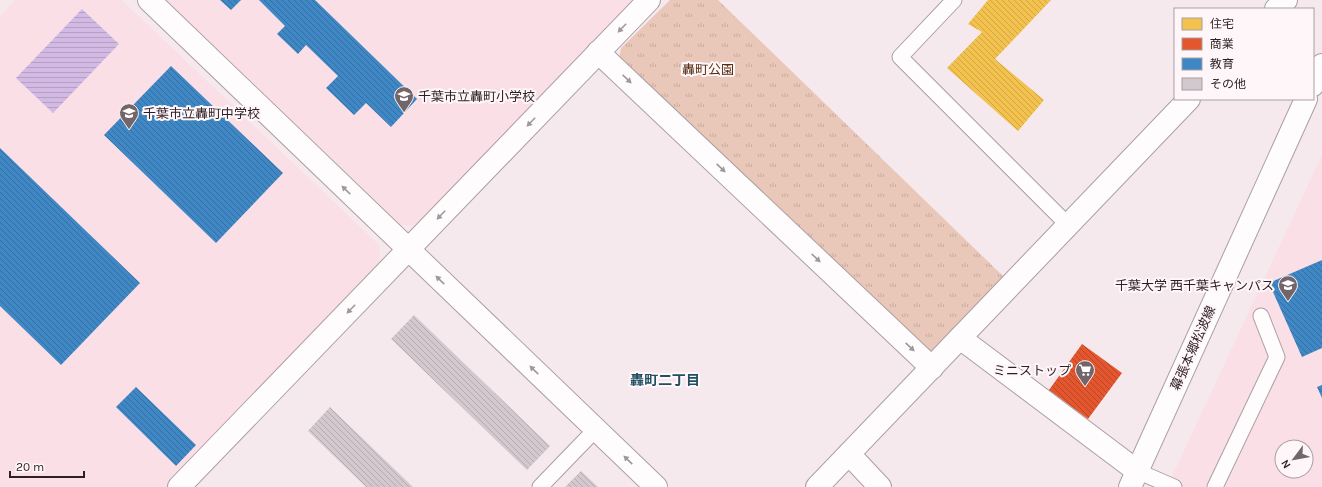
<svg xmlns="http://www.w3.org/2000/svg" width="1322" height="487" viewBox="0 0 1322 487" font-family="Karla,'Noto Sans JP',sans-serif">
  <defs>
    <pattern id="park-tufts" width="24" height="20" patternUnits="userSpaceOnUse"><rect width="24" height="20" fill="#e9c8b9"/><path d="M3 7l-1-3M5 7V3M7 7l1-3M15 17l-1-3M17 17v-4M19 17l1-3" fill="none" stroke="#c8ab9f"/></pattern>
    <pattern id="water-rules" width="6" height="5" patternUnits="userSpaceOnUse"><rect width="6" height="5" fill="#d2bae4"/><path d="M0 2.5h6" fill="none" stroke="#b59fc3"/></pattern>
    <pattern id="homes-back-hatch" width="6" height="6" patternUnits="userSpaceOnUse"><rect width="6" height="6" fill="#f2c14e"/><path d="M-1 5l2 2M0 0l6 6M5-1l2 2" fill="none" stroke="#d0a544"/></pattern>
    <pattern id="shops-back-hatch" width="6" height="6" patternUnits="userSpaceOnUse"><rect width="6" height="6" fill="#e4572e"/><path d="M-1 5l2 2M0 0l6 6M5-1l2 2" fill="none" stroke="#b94727"/></pattern>
    <pattern id="schools-back-hatch" width="6" height="6" patternUnits="userSpaceOnUse"><rect width="6" height="6" fill="#3f88c5"/><path d="M-1 5l2 2M0 0l6 6M5-1l2 2" fill="none" stroke="#356fa0"/></pattern>
    <pattern id="building-back-hatch" width="6" height="6" patternUnits="userSpaceOnUse"><rect width="6" height="6" fill="#d3c8ce"/><path d="M-1 5l2 2M0 0l6 6M5-1l2 2" fill="none" stroke="#b5abb1"/></pattern>
  </defs>
  <rect width="100%" height="100%" fill="#f6e9ed"/>
  <g fill="#fadfe7" fill-rule="evenodd">
    <path d="M15,0H122L379,245L380,265L167,487H0V16Z"/>
    <path d="M166,0H632L416,226L401,225Z"/>
    <path d="M1322,156V487H1167L1321,157ZM1282,447H1306V471H1282Z"/>
  </g>
  <path fill="url(#park-tufts)" d="M670,0H718L1004,277L933,353L924,354L619,61L621,48Z"/>
  <path fill="url(#water-rules)" d="M82,9L119,44L53,113L16,78Z"/>
  <path fill="url(#homes-back-hatch)" d="M988,0H1051L995,59L1044,100L1018,131L947,68L982,32L968,24Z"/>
  <path fill="url(#shops-back-hatch)" d="M1082,344L1122,373L1088,419L1049,390Z"/>
  <g fill="url(#schools-back-hatch)">
    <path d="M220,0H241L231,10Z"/>
    <path d="M259,0H315L417,99L391,127L366,103L354,115L326,88L338,76L306,45L298,54L277,34L285,26Z"/>
    <path d="M171,66L283,173L216,243L104,135Z"/>
    <path d="M0,148L140,283L61,365L0,306Z"/>
    <path d="M1322,260V348L1302,357L1269,283Z"/>
    <path d="M1322,385V398L1317,387Z"/>
    <path d="M136,387L196,445L176,466L116,407Z"/>
  </g>
  <g fill="url(#building-back-hatch)">
    <path d="M414,315L550,446L527,470L391,339Z"/>
    <path d="M330,407L413,487H366L308,431Z"/>
    <path d="M581,471L598,487H565Z"/>
  </g>
  <g fill="none" stroke-linecap="round" stroke-linejoin="round">
    <g stroke="#ab9fa3" stroke-width="17">
      <g id="lane">
        <path d="M954,0L900,57L1068,225"/>
        <path d="M1137,471L1174,487"/>
        <path d="M540,487L596,429"/>
        <path d="M1215,487L1277,357L1261,316"/>
      </g>
    </g>
    <g stroke="#ab9fa3" stroke-width="24">
      <g id="street">
        <path d="M149,0L656,487"/>
        <path d="M598,52L932,368"/>
        <path d="M960,338L1137,471"/>
        <path d="M849,454L880,487"/>
        <path d="M179,487L649,0"/>
      </g>
    </g>
    <g stroke="#ab9fa3" stroke-width="24">
      <g id="secondary">
        <path d="M1276,9L1286,0"/>
        <path d="M1313,85L1322,65"/>
        <path d="M817,487L1189,99"/>
        <path d="M1130,487L1306,99"/>
      </g>
    </g>
    <use href="#lane" stroke="#fefcfc" stroke-width="15"/>
    <use href="#street" stroke="#fefcfc" stroke-width="22"/>
    <use href="#secondary" stroke="#fefcfc" stroke-width="22"/>
  </g>
  <defs><path id="oneway-solid" d="M-6-.8H1V-3.2L6.5 0L1 3.2V.8H-6Z"/></defs>
  <g fill="#a0999b">
    <use href="#oneway-solid" transform="translate(622 28) rotate(134)"/>
    <use href="#oneway-solid" transform="translate(627 79) rotate(43)"/>
    <use href="#oneway-solid" transform="translate(531 122) rotate(134)"/>
    <use href="#oneway-solid" transform="translate(721 168) rotate(43)"/>
    <use href="#oneway-solid" transform="translate(346 190) rotate(-136)"/>
    <use href="#oneway-solid" transform="translate(441 215) rotate(134)"/>
    <use href="#oneway-solid" transform="translate(816 258) rotate(43)"/>
    <use href="#oneway-solid" transform="translate(440 280) rotate(-136)"/>
    <use href="#oneway-solid" transform="translate(351 309) rotate(134)"/>
    <use href="#oneway-solid" transform="translate(910 347) rotate(43)"/>
    <use href="#oneway-solid" transform="translate(534 370) rotate(-136)"/>
    <use href="#oneway-solid" transform="translate(628 460) rotate(-136)"/>
  </g>
  <defs>
    <g id="school-pin" transform="scale(1)"><path d="M0 17L-7.5 6A9.5 9.5 0 1 1 7.5 6Z" fill="#73666a" stroke="#fef6f8"/><path d="M0-5L7-2L0 1L-7-2ZM-4 1L0 2.5L4 1V4Q0 6-4 4Z" fill="#fff"/></g>
    <g id="university-pin" transform="scale(1)"><path d="M0 17L-7.5 6A9.5 9.5 0 1 1 7.5 6Z" fill="#73666a" stroke="#fef6f8"/><path d="M0-5L7-2L0 1L-7-2ZM-4 1L0 2.5L4 1V4Q0 6-4 4Z" fill="#fff"/></g>
    <g id="supermarket-pin" transform="scale(1)"><path d="M0 17L-7.5 6A9.5 9.5 0 1 1 7.5 6Z" fill="#73666a" stroke="#fef6f8"/><path d="M-6-5.5h2.5l.6 2H6L4.5 2H-2.5L-4.4-4H-6ZM-1.5 3.2a1.3 1.3 0 1 0 .1 0ZM3 3.2a1.3 1.3 0 1 0 .1 0Z" fill="#fff"/></g>
  </defs>
  <g fill-rule="evenodd">
    <use href="#school-pin" x="404" y="96"/>
    <use href="#school-pin" x="129" y="113"/>
    <use href="#university-pin" x="1288" y="285"/>
    <use href="#supermarket-pin" x="1085" y="370"/>
  </g>
  <g text-anchor="middle" dominant-baseline="central" stroke-width="4" stroke-linejoin="round" paint-order="stroke">
    <g font-size="13" fill="#542d12" stroke="#fef6f8">
      <text x="708" y="69">轟町公園</text>
    </g>
    <g font-size="13" fill="#2d1f24" stroke="#fef6f8" text-anchor="start">
      <text x="418" y="96">千葉市立轟町小学校</text>
      <text x="143" y="113">千葉市立轟町中学校</text>
      <text x="1274" y="285" text-anchor="end">千葉大学 西千葉キャンパス</text>
      <text x="1071" y="370" text-anchor="end">ミニストップ</text>
    </g>
    <g font-size="13" fill="#2d1f24" stroke="#fef6f8">
      <text transform="translate(1193 348) rotate(-66)">幕張本郷松波線</text>
    </g>
    <g font-size="14" font-weight="bold" fill="#205062" stroke="#fef6f8">
      <text x="665" y="380">轟町二丁目</text>
    </g>
  </g>
  <rect x="1174" y="8" width="140" height="92" fill="#fef6f8" stroke="#aaa0a3"/>
  <rect x="1182" y="18" width="20" height="12" fill="#f2c14e" stroke="#aaa0a3"/>
  <text x="1210" y="28" font-size="12" fill="#2d1f24">住宅</text>
  <rect x="1182" y="38" width="20" height="12" fill="#e4572e" stroke="#aaa0a3"/>
  <text x="1210" y="48" font-size="12" fill="#2d1f24">商業</text>
  <rect x="1182" y="58" width="20" height="12" fill="#3f88c5" stroke="#aaa0a3"/>
  <text x="1210" y="68" font-size="12" fill="#2d1f24">教育</text>
  <rect x="1182" y="78" width="20" height="12" fill="#d3c8ce" stroke="#aaa0a3"/>
  <text x="1210" y="88" font-size="12" fill="#2d1f24">その他</text>
  <g transform="translate(1294 459) rotate(238)"><circle r="19" fill="#fef6f8" stroke="#aaa0a3"/>
  <path d="M0-3L7 15L0 10L-7 15Z" fill="#73666a"/>
  <text y="-6" font-size="11" font-weight="bold" text-anchor="middle" fill="#2d1f24">N</text>
  </g>
  <path d="M10 471v6h74v-6" fill="none" stroke="#2d1f24" stroke-width="2"/>
  <text x="16" y="471" font-size="12" fill="#2d1f24" stroke="#fef6f8" stroke-width="3" paint-order="stroke">20 m</text>
</svg>
